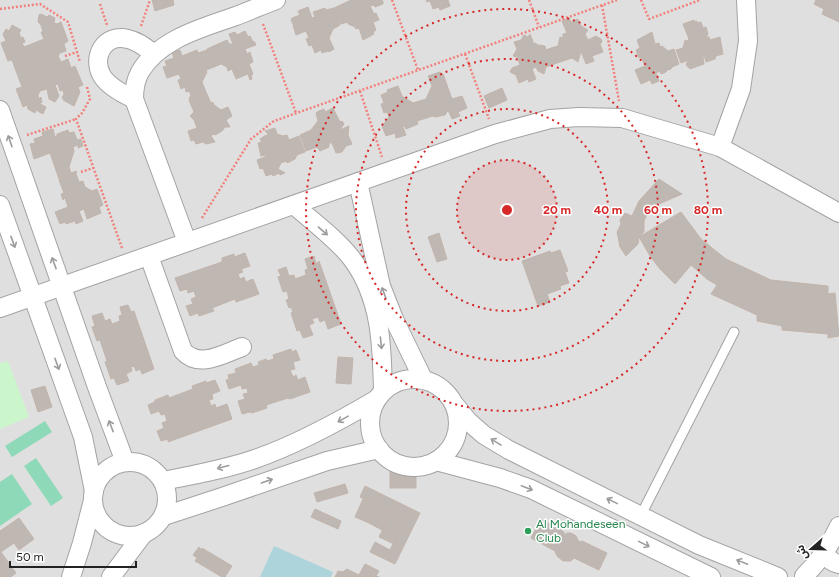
<svg xmlns="http://www.w3.org/2000/svg" width="839" height="577" viewBox="0 0 839 577" font-family="Figtree,'Noto Sans Arabic',sans-serif">
  <rect width="100%" height="100%" fill="#f1eee9"/>
  <rect fill="#e0dfdf" x="0" y="0" width="839" height="577"/>
  <path fill="#cbf6cc" d="M8,361L29,417L0,429V363Z"/>
  <g fill="#8ed9b8">
    <path d="M45,421L52,432L12,457L5,446Z"/>
    <path d="M36,458L63,498L51,506L24,466Z"/>
    <path d="M12,474L32,504L0,526V482Z"/>
  </g>
  <path fill="#add3db" d="M274,546L333,572L331,577H260Z"/>
  <g fill="#bfb7b2" stroke="#c2b5ac">
    <path d="M152,0H173L174,5L155,11Z"/>
    <path d="M351,0H356V1L359,0H381L383,1V4L375,7L374,5L370,6L374,14L376,13L379,20L373,22L376,30L373,32L374,34L363,40L359,28L356,29L355,27L348,24V22L341,24L334,8Z"/>
    <path d="M426,0H448L450,6L440,10L439,7L433,9L430,1L427,2Z"/>
    <path d="M816,0H839V22L822,14L824,9L814,4Z"/>
    <path d="M308,7L312,18L315,17L313,12L325,8L326,10L334,8L340,25L333,29L329,38L334,49L329,52L328,51L322,53L321,50L315,53L312,45L309,46L306,39L309,38L306,31L296,35L293,25L295,23L293,24L291,20L292,18L300,15L298,11Z"/>
    <path d="M41,14L47,17L49,15L55,18L54,23L57,24L61,22L68,41L64,44L66,51L60,53L58,56L61,62L68,59L71,68L75,66L83,85L78,87L80,92L74,106L63,100L64,99L62,98L64,94L63,90L60,91L58,84L55,85L59,96L55,102L49,99L47,89L40,91L38,95L39,99L41,97L42,102L40,104L46,107L43,114L36,110L35,113L28,109L27,105L23,107L16,89L22,87L12,60L8,61L1,43L6,41L3,34L6,29L9,31L12,25L21,30L19,33L21,38L23,37L25,42L22,43L24,47L44,39L41,32H43L41,25L38,22L39,15Z"/>
    <path d="M569,18L571,22L578,19L581,26L588,30L585,34L588,40L596,36L601,39L602,42L600,44L603,52L592,56L594,61L586,64L581,51L578,62L572,58L557,63L551,48L558,46L560,37L563,38V34L567,33L562,21Z"/>
    <path d="M694,20L695,22L697,21V23L701,22L703,28L706,27L708,34L706,37H709L710,40L720,37L723,54L716,56L715,59L706,62L704,55L703,56L704,64L690,69L687,66L686,64L689,60L681,63L676,50L683,48L685,40L687,41L689,39L683,24Z"/>
    <path d="M245,31L248,37L250,36L253,42L254,41L256,45L245,49L247,54L250,52L253,62L249,64L253,74L251,75L252,79L250,80L248,74L236,79L232,69L228,71L227,67L221,64L214,67L207,49L227,40L229,44H233L229,34L235,32L237,35Z"/>
    <path d="M652,32L655,44L659,43L660,47L662,46L668,51L674,49L679,64L672,67L671,69L667,70L666,72L661,74L660,71L656,73L659,81L652,84L650,80L641,84L635,70L645,66L641,57L639,58L636,50L640,48L637,40Z"/>
    <path d="M530,34L534,44L536,43L537,45H539L545,46L546,50L551,48L557,63L546,67L544,74L538,71L536,67L532,69L536,79L529,82L528,79L519,83L516,75L510,72L512,68L520,65L517,57L513,56L517,49L514,42L521,40L524,35L528,37Z"/>
    <path d="M180,50L182,56L197,50L198,53L207,50L214,67L206,70L207,72L202,82L206,92L189,99L191,95L189,91L186,92L185,87L181,89L178,80L181,79L179,74L167,78L163,67L167,66L165,61L174,58L172,52Z"/>
    <path d="M440,72L441,74H443L452,99L462,96L467,108L458,112L460,116L452,119L448,110L445,115L435,117L433,116L417,121L418,124L406,129L405,126L403,127L406,135L396,138L395,133L386,136L382,126L389,117L387,112L384,113L381,104L384,103L381,95L388,92L387,90L398,86L402,96L413,103L426,99L432,86L428,76Z"/>
    <path d="M502,88L507,100L489,108L484,96Z"/>
    <path d="M206,92L211,103L213,102L214,105L221,110L228,107L232,116L226,120L230,127H225L222,131L215,135L213,134L211,136L215,142L206,144L203,142L196,144L194,140L191,141L188,131L197,128L194,120L190,116L194,112L189,100Z"/>
    <path d="M333,108L340,122L342,121L344,124L340,130L349,126L348,135L352,144L346,146L342,152L336,153L332,143H329V147L320,151L317,147L306,151L300,135L311,130L318,121L316,113L317,112L324,109L325,112Z"/>
    <path d="M275,128L277,134L283,136L287,135L289,140L299,136L305,152L297,155L295,159L287,163L286,161L281,163L278,169L285,173L280,175L279,173L273,176L272,174L266,176L263,168L260,169L257,160L265,157L266,155L261,156L258,143L262,142L260,139L266,135L267,137L268,134L265,131Z"/>
    <path d="M53,129L55,137L57,136V134L68,130L69,133L74,132L77,140L81,139L83,146L78,148V145L73,147L74,151L69,167L71,173L76,171L77,173L59,179L50,153L34,159L30,144L35,143L34,139L43,136L42,132Z"/>
    <path d="M76,174L79,182L83,181L85,187L92,191L97,189L103,205L99,207L101,213L87,219L84,209L79,211L83,221L76,224L75,221L66,224L65,222L60,224L55,212L68,207L65,198L63,200L61,194L64,193L59,180Z"/>
    <path d="M659,179L682,194L652,207L647,214L644,221V232L639,237L638,244L626,256L620,247L617,232L621,224L620,220L625,213L632,216L639,201Z"/>
    <path d="M681,212L701,239L726,259L771,280L828,286V294L835,293L839,336L828,338V334L782,330V326L757,321V315L711,294L717,285L707,279L691,265L675,284L660,269L650,256L639,237Z"/>
    <path d="M439,233L447,259L437,262L428,237Z"/>
    <path d="M560,250L568,271L565,272L569,283L560,286L561,289L547,294L550,302L538,306L522,261L550,251L551,253Z"/>
    <path d="M245,253L250,266L241,269L243,272L238,274L240,279L244,277L246,282L253,279L259,294L236,302L235,299L212,308L214,311L199,316L198,313L190,316L186,306L193,304L191,299L196,297L194,291L188,293L187,289L180,291L175,278L222,262V258L234,254V257Z"/>
    <path d="M314,256L316,264L319,261L341,324L328,329L325,320L320,322L318,317L312,319L314,323L309,325L313,335L303,338L300,330L297,331L291,313L293,312L291,307L289,308L286,300L289,299L287,291L283,292L278,277L281,276L278,270L286,267L289,276L294,275L295,279L306,275L305,270L308,269L305,259Z"/>
    <path d="M128,305L131,312L134,311L154,369L142,374L140,369L136,371L134,366L131,367L132,371L126,374L129,381L117,385L114,378L111,379L105,362L107,361L100,340L97,341L92,327L95,326L92,316L102,313L105,321L110,319L112,324L120,321L119,316L122,315L120,307Z"/>
    <path d="M291,349L292,352L296,350L300,360L293,362L295,369L290,370L293,377L296,375L298,380L305,377L310,392L290,399L288,398L266,405L267,408L252,413L250,412L242,414L238,401L245,399L243,394L248,393L247,388L242,389L241,385L229,389L226,380L229,379L228,375L236,373L235,369L251,363L253,367L259,365L258,362L266,359L267,361L274,359L273,355Z"/>
    <path d="M338,357L353,358L351,384L336,383Z"/>
    <path d="M215,380L220,391L212,394L213,399L209,400L211,406L215,404L216,408L227,404L232,419L168,442V439L161,441L157,431L164,428L162,423L167,421L165,414L161,415L159,411L151,414L148,405L155,402V400L168,395L169,398L193,389L192,386L206,381V383Z"/>
    <path d="M45,386L52,407L38,412L31,390Z"/>
    <rect x="390" y="470" width="26" height="18"/>
    <path d="M345,484L348,493L317,502L314,493Z"/>
    <path d="M365,486L420,513L395,564L370,552L375,542L390,550L405,519L360,497Z"/>
    <path d="M363,499L377,506L369,523L355,517Z"/>
    <path d="M377,506L391,513L382,530L369,523Z"/>
    <path d="M315,509L341,521L338,529L311,517Z"/>
    <path d="M391,513L405,519L394,544L379,537Z"/>
    <path d="M19,518L34,539L19,550L14,543L1,552L16,573L11,577H0V531Z"/>
    <path d="M541,519L564,532V535L567,533H571L576,536L579,542L582,541L607,553L599,570L574,558L571,561H563L557,556L555,551L531,538Z"/>
    <path d="M199,547L201,550L202,548L232,566L225,577H222L195,561L197,558L193,555Z"/>
    <path d="M365,564L379,571L376,576L379,577H335L338,571L343,572L347,569L359,575Z"/>
  </g>
  <g fill="none" stroke-linecap="round" stroke-linejoin="round">
    <g stroke="#a3a3a3" stroke-width="11">
      <path id="service" d="M641,515L734,332"/>
    </g>
    <g stroke="#a3a3a3" stroke-width="20">
      <g id="minor">
        <path d="M134,99C123,94 109,87 102,76C91,56 105,33 128,39C138,41 146,48 154,54"/>
        <path d="M0,110L97,387L125,462"/>
        <path d="M720,147L741,89L748,41L746,0"/>
        <path d="M358,182L381,286L394,319L423,379"/>
        <path d="M0,205L83,437L94,491"/>
        <path d="M294,205C312,221 338,240 352,259C381,298 382,345 383,391"/>
        <path d="M187,242L134,99C134,90 135,81 140,72C159,39 202,28 236,16C249,11 263,5 276,0"/>
        <path d="M149,256L183,351C199,369 223,354 242,347"/>
        <path d="M0,308L495,134L550,119L579,117L622,118L720,147L839,213"/>
        <circle cx="414" cy="423" r="44"/>
        <path d="M455,405L468,421L484,435L509,450L699,545L778,577"/>
        <path d="M436,461L500,478L531,489L711,577"/>
        <circle cx="130" cy="499" r="37"/>
        <path d="M163,481C194,475 226,469 255,459C298,444 338,422 377,399"/>
        <path d="M164,516L222,497L327,461L379,449"/>
        <path d="M824,554C829,559 832,563 839,564"/>
        <path d="M804,576C820,561 830,546 839,526"/>
        <path d="M71,577L82,543L93,500"/>
        <path d="M111,577L144,533"/>
      </g>
    </g>
    <g stroke="#f0817b" stroke-width="2.5" stroke-dasharray="2 2" stroke-linecap="butt">
      <path d="M392,0L418,70"/>
      <path d="M529,0L539,27"/>
      <path d="M641,0L649,19L700,0"/>
      <path d="M100,4L107,25"/>
      <path d="M602,5L619,101"/>
      <path d="M0,9L40,4L68,22L80,62"/>
      <path d="M263,24L296,113"/>
      <path d="M141,26L150,0"/>
      <path d="M465,54L489,119"/>
      <path d="M65,56L77,52"/>
      <path d="M87,87L90,99L82,113L76,119L122,248"/>
      <path d="M360,91L382,157"/>
      <path d="M27,135L76,119"/>
      <path d="M81,172L93,168"/>
      <path d="M202,218L251,139L274,121L617,0"/>
    </g>
    <use href="#service" stroke="#fff" stroke-width="9"/>
    <use href="#minor" stroke="#fff" stroke-width="18"/>
  </g>
  <defs><path id="oneway-shaft" d="M-6 0H5M1.5-3L5.5 0L1.5 3" fill="none" stroke-width="1.6" stroke-linecap="round" stroke-linejoin="round"/></defs>
  <g stroke="#9c9c9c">
    <use href="#oneway-shaft" transform="translate(10 141) rotate(-109)"/>
    <use href="#oneway-shaft" transform="translate(323 231) rotate(41)"/>
    <use href="#oneway-shaft" transform="translate(13 242) rotate(70)"/>
    <use href="#oneway-shaft" transform="translate(54 263) rotate(-110)"/>
    <use href="#oneway-shaft" transform="translate(384 293) rotate(-110)"/>
    <use href="#oneway-shaft" transform="translate(381 343) rotate(84)"/>
    <use href="#oneway-shaft" transform="translate(57 364) rotate(70)"/>
    <use href="#oneway-shaft" transform="translate(343 419) rotate(151)"/>
    <use href="#oneway-shaft" transform="translate(111 426) rotate(-111)"/>
    <use href="#oneway-shaft" transform="translate(496 442) rotate(-149)"/>
    <use href="#oneway-shaft" transform="translate(223 467) rotate(165)"/>
    <use href="#oneway-shaft" transform="translate(267 481) rotate(-19)"/>
    <use href="#oneway-shaft" transform="translate(527 488) rotate(21)"/>
    <use href="#oneway-shaft" transform="translate(612 501) rotate(-154)"/>
    <use href="#oneway-shaft" transform="translate(644 544) rotate(26)"/>
    <use href="#oneway-shaft" transform="translate(742 562) rotate(-158)"/>
  </g>
  <circle cx="507" cy="210" r="50" fill="#d62828" fill-opacity=".12"/>
  <g fill="none" stroke="#d62828" stroke-width="2" stroke-dasharray="2 4">
    <circle cx="507" cy="210" r="50"/>
    <circle cx="507" cy="210" r="101"/>
    <circle cx="507" cy="210" r="151"/>
    <circle cx="507" cy="210" r="201"/>
  </g>
  <circle fill="#2e9e5b" stroke="#fff" stroke-width="1.5" cx="528" cy="531" r="4"/>
  <g text-anchor="middle" dominant-baseline="central" stroke-width="3" stroke-linejoin="round" paint-order="stroke">
    <g font-size="12" fill="#27864d" stroke="#fff" text-anchor="start">
      <text x="536" y="524">Al Mohandeseen<tspan x="536" dy="14">Club</tspan></text>
    </g>
  </g>
  <circle cx="507" cy="210" r="6" fill="#d62828" stroke="#fff" stroke-width="2"/>
  <g font-size="12" text-anchor="middle" font-weight="bold" fill="#d62828" stroke="#fff" stroke-width="3" stroke-linejoin="round" paint-order="stroke">
    <text x="557" y="214">20 m</text>
    <text x="608" y="214">40 m</text>
    <text x="658" y="214">60 m</text>
    <text x="708" y="214">80 m</text>
  </g>
  <g transform="translate(811 549) rotate(250)" stroke="#ffffff" stroke-width="3" paint-order="stroke">
  <path d="M0-3L7 15L0 10L-7 15Z" fill="#222222"/>
  <text y="-6" font-size="11" font-weight="bold" text-anchor="middle" fill="#222222">ش</text>
  </g>
  <path d="M10 561v6h126v-6" fill="none" stroke="#222222" stroke-width="2"/>
  <text x="16" y="561" font-size="12" fill="#222222" stroke="#ffffff" stroke-width="3" paint-order="stroke">50 m</text>
</svg>
